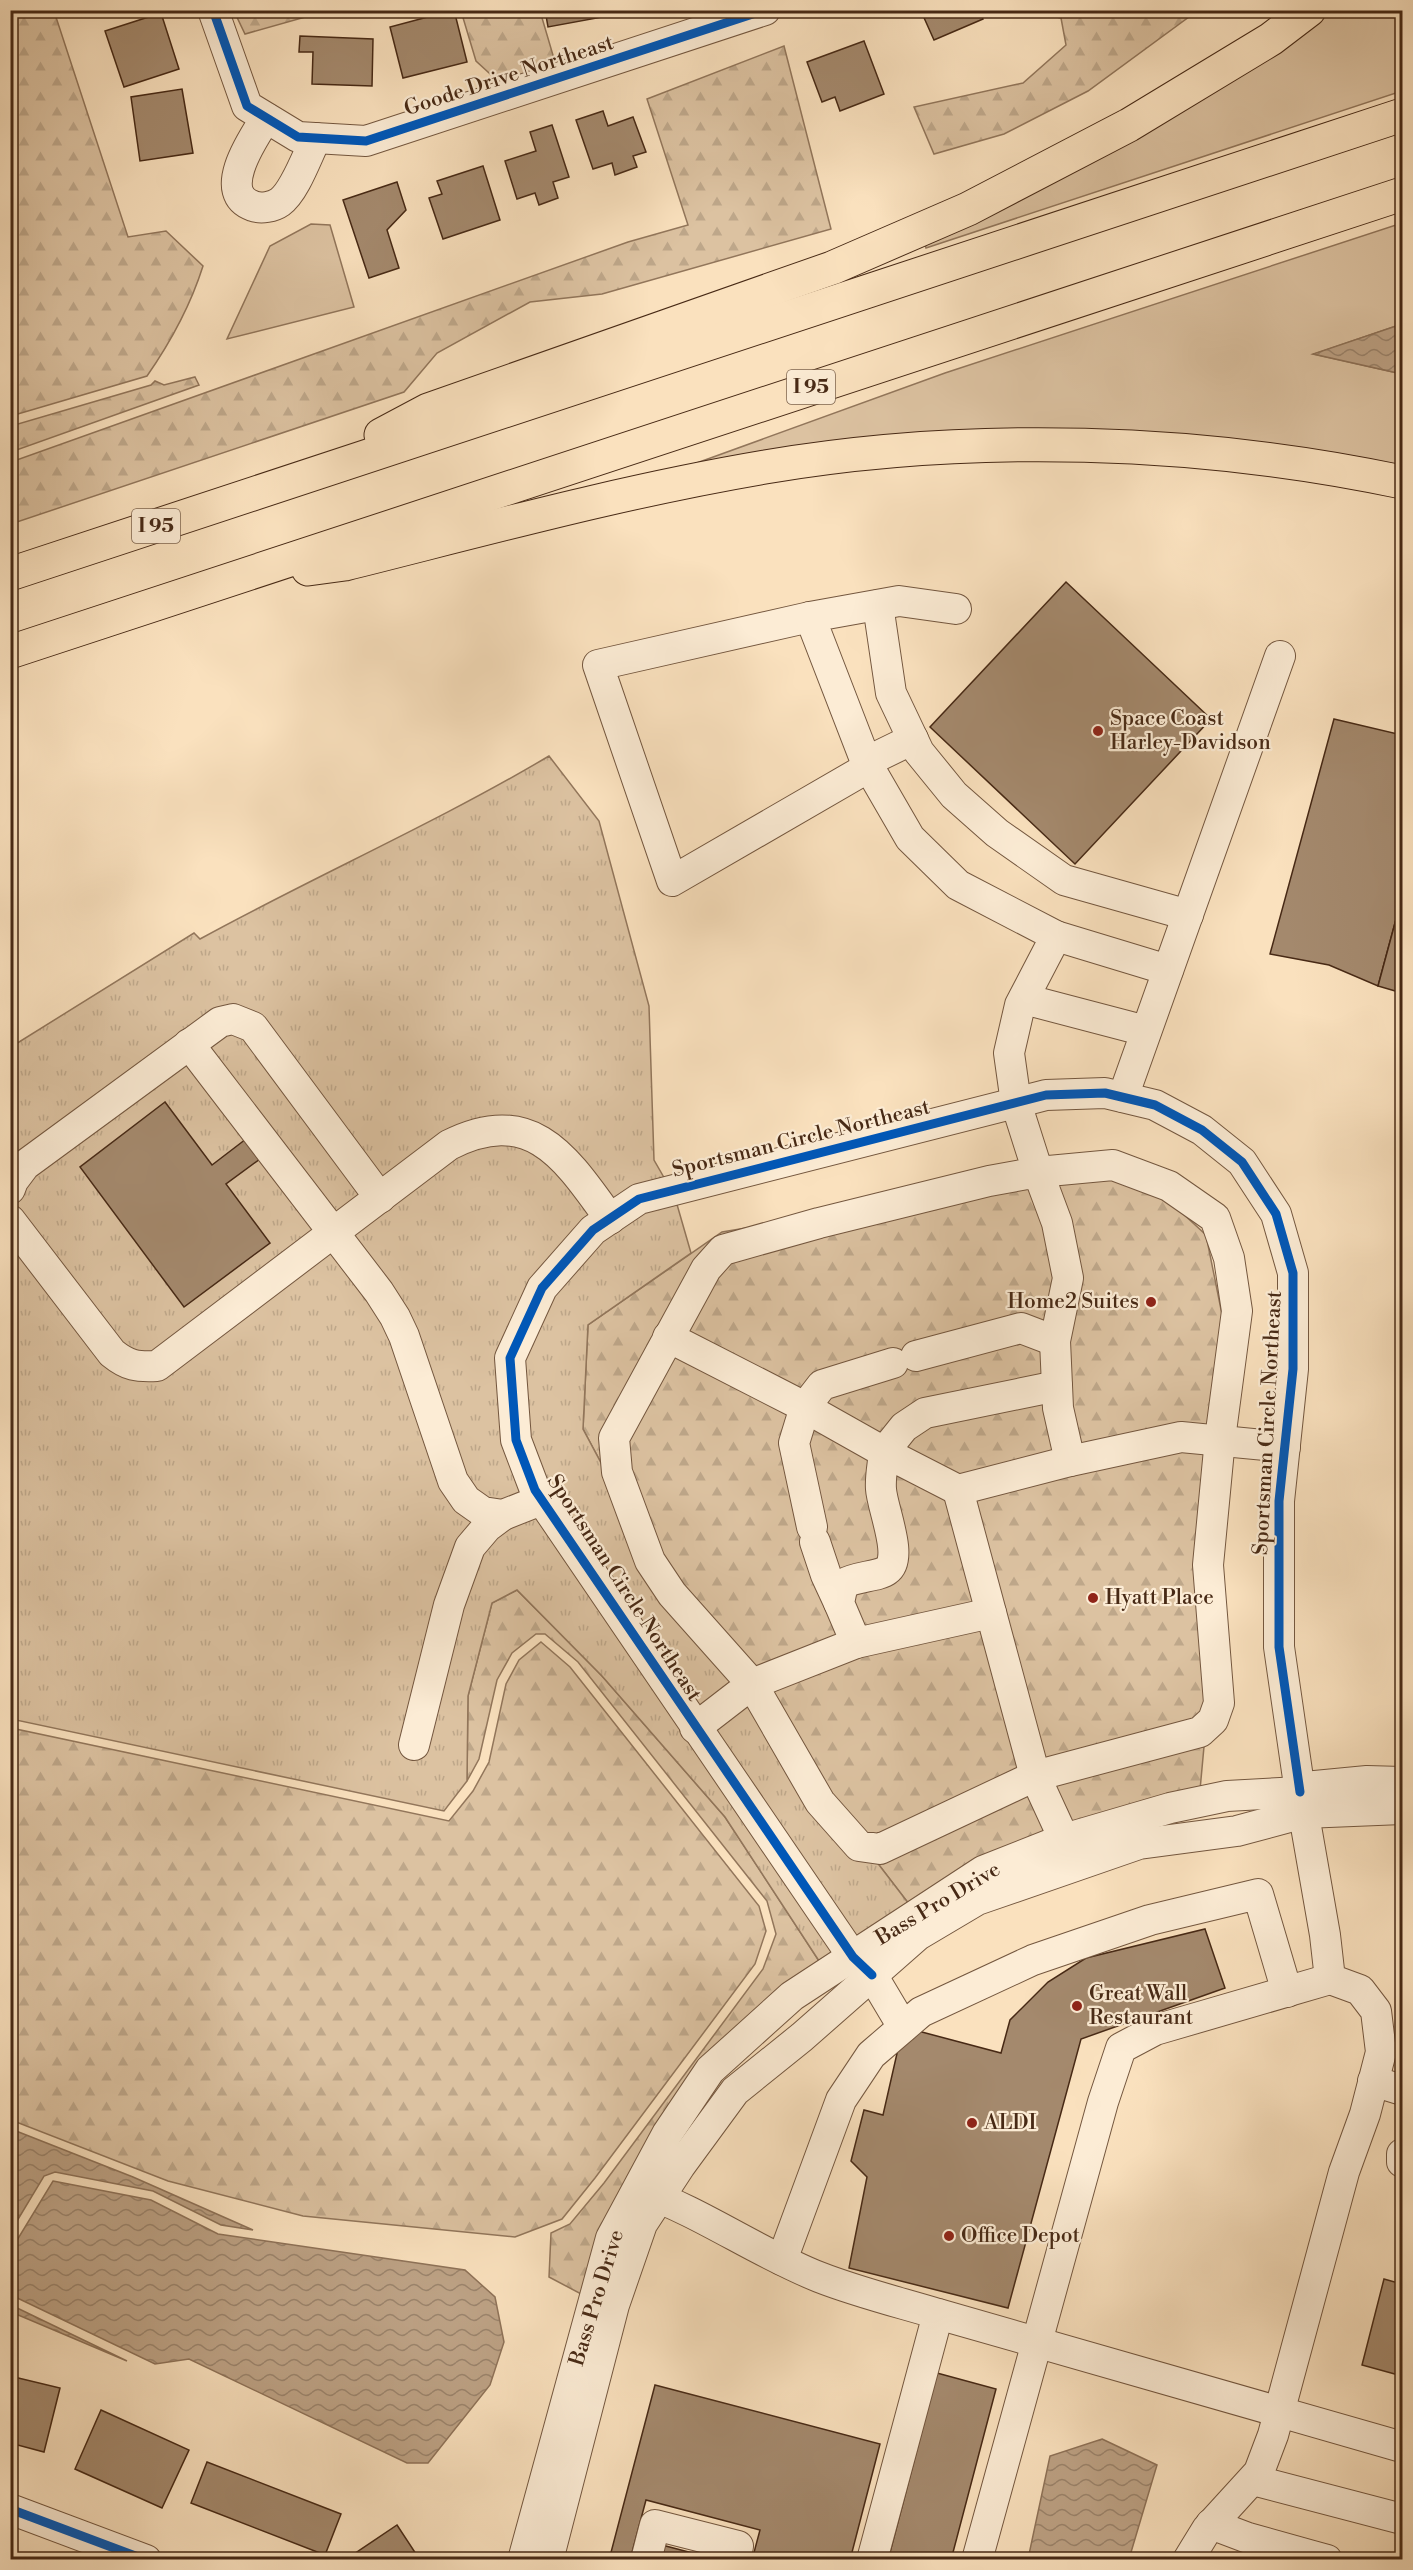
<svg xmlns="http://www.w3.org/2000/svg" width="1413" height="2570" viewBox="0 0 1413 2570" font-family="'Libre Bodoni',serif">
  <defs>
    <pattern id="forest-firs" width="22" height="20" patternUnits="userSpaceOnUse" patternTransform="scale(1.5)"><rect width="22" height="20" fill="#dcc2a1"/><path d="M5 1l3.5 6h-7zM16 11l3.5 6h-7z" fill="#bea78a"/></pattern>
    <pattern id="park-tufts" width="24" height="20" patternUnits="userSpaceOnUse" patternTransform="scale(1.5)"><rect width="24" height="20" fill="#dcc2a1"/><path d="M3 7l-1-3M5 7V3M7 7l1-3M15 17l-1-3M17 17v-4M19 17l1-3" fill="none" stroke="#bea78a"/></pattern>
    <pattern id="water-waves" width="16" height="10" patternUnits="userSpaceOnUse" patternTransform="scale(1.5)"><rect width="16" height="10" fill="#bda285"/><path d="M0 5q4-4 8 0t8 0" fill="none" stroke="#9b846c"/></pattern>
  </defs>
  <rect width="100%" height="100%" fill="#fae1be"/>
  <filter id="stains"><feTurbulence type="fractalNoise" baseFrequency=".00333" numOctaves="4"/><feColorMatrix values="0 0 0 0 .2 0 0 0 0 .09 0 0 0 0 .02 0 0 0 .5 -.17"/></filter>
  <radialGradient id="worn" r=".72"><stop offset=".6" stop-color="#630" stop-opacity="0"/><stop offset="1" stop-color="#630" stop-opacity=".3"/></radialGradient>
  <g fill="#dcc2a1" stroke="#92765b" stroke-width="1.5">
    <path d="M1327,11H1402V91L926,248L924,240L1266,54Z"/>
    <path d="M1402,223V324L1314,354L1402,374V474L1231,447L669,473L945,373Z"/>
    <path d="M311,224L330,225L354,307L227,339L270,246Z"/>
  </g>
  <g fill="url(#forest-firs)" stroke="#92765b" stroke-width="1.5">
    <path d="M11,10L54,11L128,237L166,231L203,266C191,304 170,343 147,376L11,416Z"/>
    <path d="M315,11L316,14L245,34L234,11Z"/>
    <path d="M461,11H540L555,62L500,83L476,61Z"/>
    <path d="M1029,11H1197L1088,91L1004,134L934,154L914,107L1023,83L1066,45L1061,18Z"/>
    <path d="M784,46L831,229L602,294L530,302L437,353L404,392L11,524V462L628,242L688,225L647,99Z"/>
    <path d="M195,377L199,385L11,452V426L151,385L155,381L164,385Z"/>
    <path d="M1130,1165L1206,1235L1237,1389L1200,1790L909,1904L671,1594L583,1429L588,1325L722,1232Z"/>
    <path d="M517,1590L602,1676L725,1817L821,1964L700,2064L583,2295L549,2277L551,2233L570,2224L604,2183L763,1969L776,1934L767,1901L578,1662L545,1634H536L512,1653L497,1680L479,1759L467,1781L468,1696L492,1603Z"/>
    <path d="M541,1642L570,1667L759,1906L766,1931L755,1964L595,2178L562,2219L515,2237L303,2216L168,2181L11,2120V1728L449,1821L473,1791L489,1762L506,1684L519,1660Z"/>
  </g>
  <g fill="url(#park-tufts)" stroke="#92765b" stroke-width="1.5">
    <path d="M549,756L599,821L649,1006L654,1160L666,1181L531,1283L505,1441L834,1955L821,1964L725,1817L602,1676L517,1590L492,1603L468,1696L467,1781L444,1811L11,1719V1047L194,933L200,939C315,876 436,823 549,756Z"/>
    <path d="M676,1201L691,1253L588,1325L583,1429L671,1594L909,1904L853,1942L545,1486L528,1439L522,1361L553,1294L602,1239L645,1209Z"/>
  </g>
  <g fill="url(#water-waves)" stroke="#8e7258" stroke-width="1.5">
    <path d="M1402,324V374L1313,354Z"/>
    <path d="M11,2129L133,2177L253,2230L221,2225L153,2191L55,2172L44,2176L11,2231Z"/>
    <path d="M53,2181L151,2200L218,2234L465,2270L495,2297L504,2342L490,2385L428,2463H407L189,2359L155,2364L11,2295V2250Z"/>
    <path d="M10,2305H11L127,2361L11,2312Z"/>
    <path d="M1102,2439L1157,2465L1129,2559H1028L1050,2456Z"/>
  </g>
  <g fill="#a4896d" stroke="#472915" stroke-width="1.5">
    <path d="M454,10L467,62L403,78L390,27Z"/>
    <path d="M545,10H607L608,16L548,27Z"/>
    <path d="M980,10L983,19L934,40L921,11Z"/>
    <path d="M161,13L179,69L124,87L105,31Z"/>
    <path d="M300,36L373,39L372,86L312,84L313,52H299Z"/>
    <path d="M864,41L884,94L840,111L835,97L822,102L807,62Z"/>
    <path d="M182,89L193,153L140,161L131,97Z"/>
    <path d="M603,111L608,126L633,117L646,152L633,156L637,167L615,175L612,163L593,169L576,120Z"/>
    <path d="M552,125L569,177L553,182L558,198L539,205L535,193L517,199L505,161L536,151L530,132Z"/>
    <path d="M483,166L500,220L443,239L429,198L442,194L437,181Z"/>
    <path d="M397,182L406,210L387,230L399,268L369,278L343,200Z"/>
    <path d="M1066,582L1211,719L1075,864L930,727Z"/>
    <path d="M1334,719L1402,735V897L1378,986L1329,965L1270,954Z"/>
    <path d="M1402,897V993L1378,986Z"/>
    <path d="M165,1102L212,1165L246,1139L260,1159L226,1184L270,1243L184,1307L80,1167Z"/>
    <path d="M1205,1929L1225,1988L1081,2039L1008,2308L849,2268L867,2177L851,2161L864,2110L883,2115L903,2027L1001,2053L1010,2020L1048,1982L1086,1958Z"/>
    <path d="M1384,2279L1402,2284V2376L1362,2365Z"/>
    <path d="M937,2373L996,2389L951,2560H888Z"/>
    <path d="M10,2376L60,2388L44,2452L10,2443Z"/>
    <path d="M655,2385L880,2444L850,2560H752L760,2530L646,2500L630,2560H609Z"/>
    <path d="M101,2410L189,2450L162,2508L75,2469Z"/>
    <path d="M207,2462L341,2514L325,2555L191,2503Z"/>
    <path d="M397,2525L420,2560H345Z"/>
    <path d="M662,2545L719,2560H658Z"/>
  </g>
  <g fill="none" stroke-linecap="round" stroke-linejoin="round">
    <g stroke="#74573f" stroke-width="32">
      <g id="minor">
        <path d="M213,10L247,106L298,137L366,141L765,10"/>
        <path d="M266,118C254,137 215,193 253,206C261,209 273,207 280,202C295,191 307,156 316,138"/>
        <path d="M878,605L891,693L919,752L954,795L997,833L1064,880L1188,915"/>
        <path d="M810,617L598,665L672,881L869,767"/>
        <path d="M866,762L913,739"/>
        <path d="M1056,936L1168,970"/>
        <path d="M1024,999L1146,1031"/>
        <path d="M189,1044L379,1292L395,1317L404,1336L453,1481L466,1500L483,1512L503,1515L541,1500"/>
        <path d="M1123,1097L1280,656"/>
        <path d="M10,1189L13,1181L25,1165L220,1022L233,1019L253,1027L380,1198"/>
        <path d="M10,1220L112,1353C128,1366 137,1367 157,1366L449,1145C532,1103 566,1158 610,1219"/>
        <path d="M668,1337L797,1403L884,1452L904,1427L925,1413L1057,1386"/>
        <path d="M916,1356L1021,1328L1055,1341"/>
        <path d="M1070,1461L1181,1437L1285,1447"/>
        <path d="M958,1490L1035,1776L1064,1839"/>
        <path d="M812,1527L794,1443L805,1407L822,1385L893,1363"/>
        <path d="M815,1542L826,1575L839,1603"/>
        <path d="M856,1643L991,1613"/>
        <path d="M695,1728L752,1684L856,1643L839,1603L843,1584C856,1576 878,1577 887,1570C904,1558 882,1508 881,1489C880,1477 883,1464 884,1452L958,1490L1070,1461L1058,1408L1055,1341L1068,1278L1057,1223L1038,1172L1113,1165L1169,1186L1215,1218L1229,1258L1237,1311L1220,1439L1208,1565L1219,1703L1213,1720L1200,1732L1035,1776L880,1849L859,1846L820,1802L752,1684L672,1594L650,1561L617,1472L614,1438L706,1269L723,1250L819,1223L989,1181L1038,1172L1016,1103L1009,1053L1020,1005L1056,936L958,885L910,838L866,762L810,617L899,601L956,609"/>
        <path d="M414,1745L449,1605L470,1547L487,1527L503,1515"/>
        <path d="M903,2027L872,1975L853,1957L535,1490L516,1440L510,1358L542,1288L593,1230L639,1199L1046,1095L1105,1093L1155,1105L1202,1130L1242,1162L1276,1214L1293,1273V1369L1279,1501V1647L1300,1792L1325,1935L1330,1979L1360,1990L1376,2011L1381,2052L1365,2114L1344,2172L1273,2435L1259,2472L1207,2529L1188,2560"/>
        <path d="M1373,2081L1402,2090"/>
        <path d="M1402,2154V2162"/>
        <path d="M641,2191C703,2213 758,2253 819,2277C857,2292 898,2302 938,2314L872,2560"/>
        <path d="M782,2260L841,2100L871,2055L921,2012L1033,1960L1150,1920L1258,1894L1287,1992"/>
        <path d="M938,2314L1402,2447"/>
        <path d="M1253,2480L1402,2519"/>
        <path d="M10,2509L146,2560"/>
        <path d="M1211,2524L1248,2538L1327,2560"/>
        <path d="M523,2560L611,2238L667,2134L710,2070L792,1996L983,1871L1064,1839L1170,1808L1227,1796L1300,1792L1315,1786L1367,1781L1402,1782"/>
        <path d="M548,2560L614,2305L642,2224L680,2166L735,2091L802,2037L918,1935L977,1900L1139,1844L1237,1831L1304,1813L1402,1809"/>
        <path d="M646,2560L655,2525L738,2546L735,2560"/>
        <path d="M977,2560L1103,2102L1121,2048L1155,2030L1330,1979"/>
      </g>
    </g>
    <g stroke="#472915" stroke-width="35">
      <g id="highway">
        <path d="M381,435L428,410L832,268L968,209L1129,125L1271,39L1309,10"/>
        <path d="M308,569L345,564C485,529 623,491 765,467C972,432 1198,439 1402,482"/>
        <path d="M10,574L1402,115"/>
        <path d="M10,652L1402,194"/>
      </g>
    </g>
    <use href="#minor" stroke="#fcecd5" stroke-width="30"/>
    <use href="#highway" stroke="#fae1be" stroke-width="33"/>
    <g stroke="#fcecd5" stroke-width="13">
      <g id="cycleway">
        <path d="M213,10L247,106L298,137L366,141L765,10"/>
        <path d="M872,1975L853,1957L535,1490L516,1440L510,1358L542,1288L593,1230L639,1199L1046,1095L1105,1093L1155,1105L1202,1130L1242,1162L1276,1214L1293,1273V1369L1279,1501V1647L1300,1792"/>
        <path d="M10,2509L146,2560"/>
      </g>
    </g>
    <use href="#cycleway" stroke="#0057b8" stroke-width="9"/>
  </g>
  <g fill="#8f2418" stroke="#fcecd5" stroke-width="2">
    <circle cx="1098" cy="731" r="6"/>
    <circle cx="1151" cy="1302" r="6"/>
    <circle cx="1093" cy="1598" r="6"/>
    <circle cx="1077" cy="2006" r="6"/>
    <circle cx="972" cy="2123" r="6"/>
    <circle cx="949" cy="2236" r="6"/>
  </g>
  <g text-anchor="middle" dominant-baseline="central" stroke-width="4.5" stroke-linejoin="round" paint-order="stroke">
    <g fill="#fcecd5" stroke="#7d644f" stroke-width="1.5">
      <rect x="787" y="370" width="48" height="34" rx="4.5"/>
      <rect x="132" y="509" width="48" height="34" rx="4.5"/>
    </g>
    <g font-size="20" font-weight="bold" fill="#472915">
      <text x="811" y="387">I 95</text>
      <text x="156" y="526">I 95</text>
    </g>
    <g font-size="21" fill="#472915" stroke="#fcecd5">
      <text transform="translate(509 76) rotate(-18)">Goode Drive Northeast</text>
      <text transform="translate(801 1139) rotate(-14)">Sportsman Circle Northeast</text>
      <text transform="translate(1268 1423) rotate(-87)">Sportsman Circle Northeast</text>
      <text transform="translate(624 1588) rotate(57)">Sportsman Circle Northeast</text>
      <text transform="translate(938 1904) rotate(-31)">Bass Pro Drive</text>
      <text transform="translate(597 2298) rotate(-73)">Bass Pro Drive</text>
    </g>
    <g font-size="21" fill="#472915" stroke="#fcecd5" text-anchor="start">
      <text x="1110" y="719">Space Coast<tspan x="1110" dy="24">Harley-Davidson</tspan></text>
      <text x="1139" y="1302" text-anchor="end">Home2 Suites</text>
      <text x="1105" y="1598">Hyatt Place</text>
      <text x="1089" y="1994">Great Wall<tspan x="1089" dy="24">Restaurant</tspan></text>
      <text x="984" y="2123">ALDI</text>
      <text x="961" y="2236">Office Depot</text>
    </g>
  </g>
  <rect width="1413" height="2570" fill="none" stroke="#fae1be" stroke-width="36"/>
  <rect x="12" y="12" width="1389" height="2546" fill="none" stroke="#472915" stroke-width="3"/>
  <rect x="18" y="18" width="1377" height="2534" fill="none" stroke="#472915" stroke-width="1.5"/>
  <rect width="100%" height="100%" filter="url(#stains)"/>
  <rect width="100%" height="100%" fill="url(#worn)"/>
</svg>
